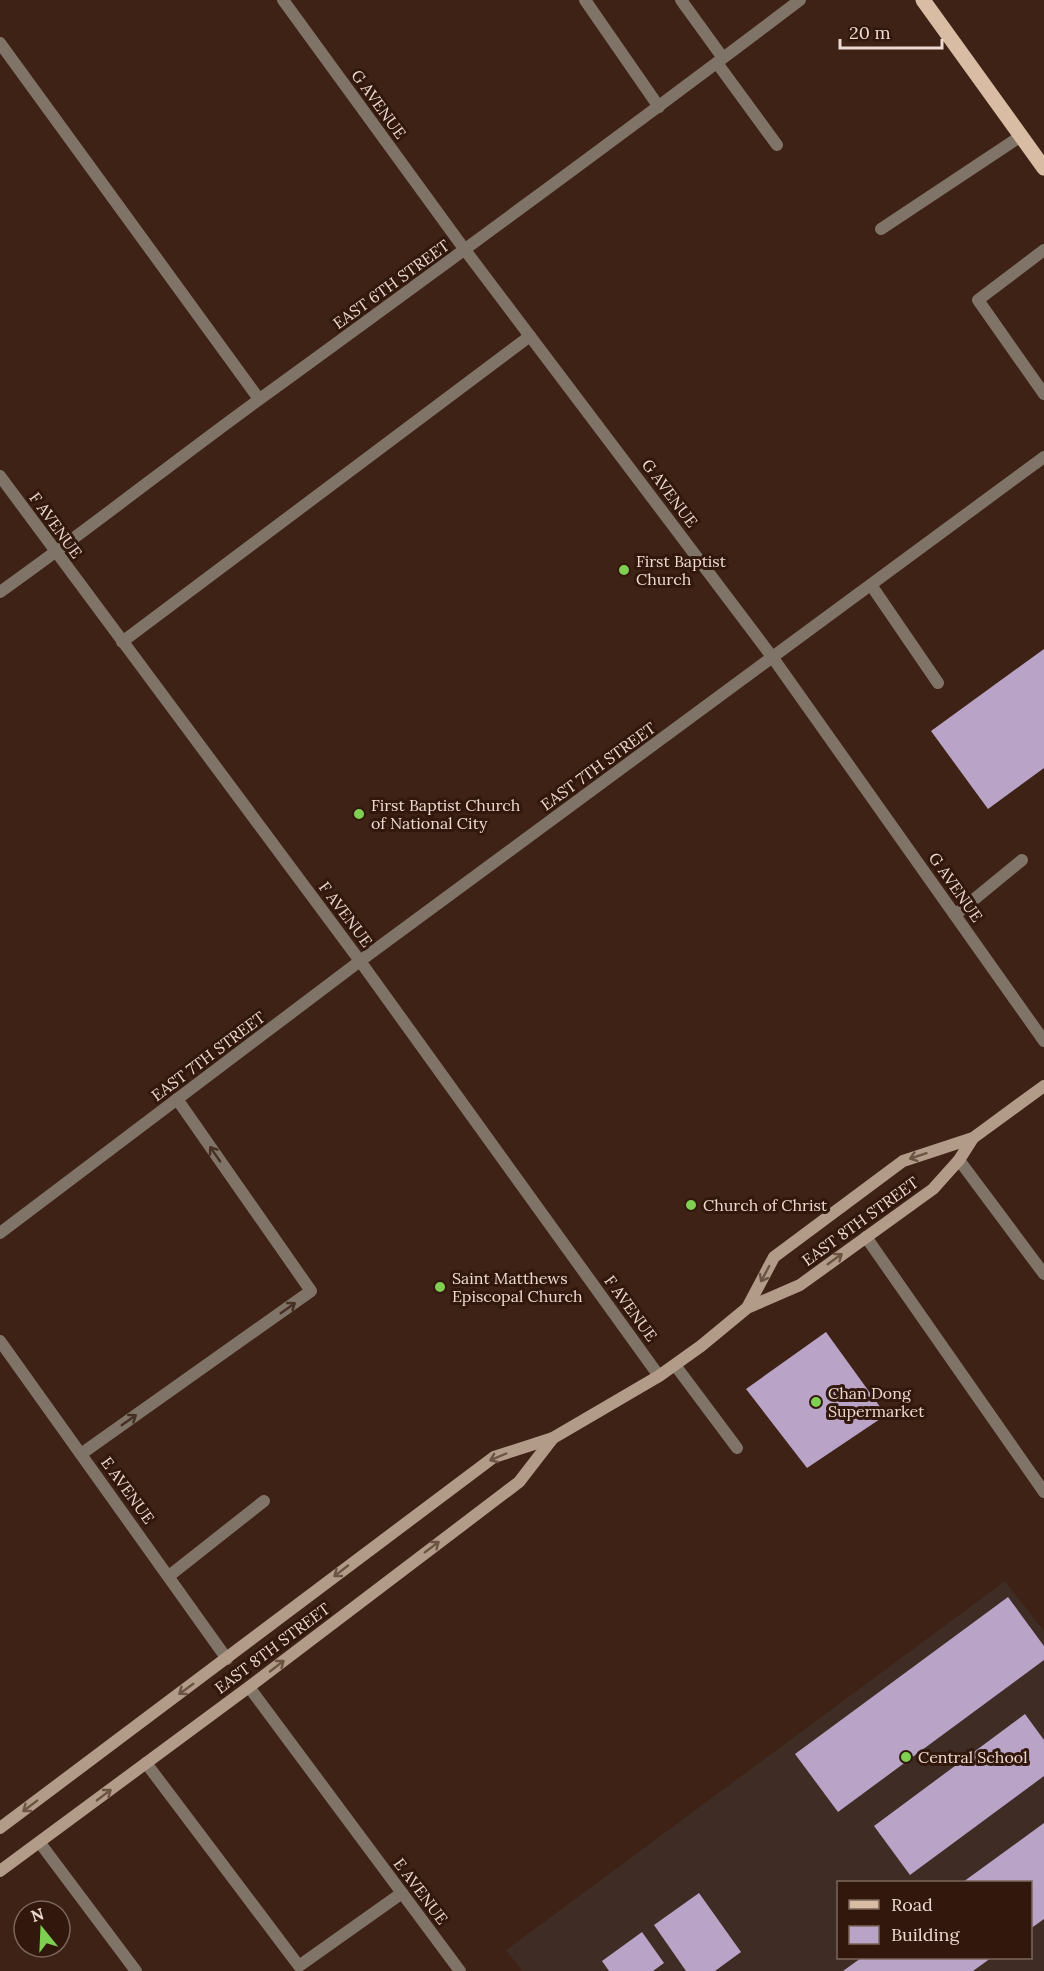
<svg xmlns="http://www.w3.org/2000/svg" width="1044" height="1971" viewBox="0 0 1044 1971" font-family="Lora,serif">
  <rect width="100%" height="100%" fill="#3d2215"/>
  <path fill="#3e2c25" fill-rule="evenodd" d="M1005,1581L1044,1631V1971H522L506,1950ZM838,1882H1030V1958H838Z"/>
  <g fill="#b9a4c8">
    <path d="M1044,649V768L988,809L931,731Z"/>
    <path d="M826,1332L886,1415L807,1468L746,1389Z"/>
    <path d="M1008,1597L1044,1646V1660L838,1812L795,1754Z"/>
    <path d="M1025,1714L1044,1740V1776L910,1875L874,1826Z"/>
    <path d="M1044,1823V1919L1030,1929V1882H963Z"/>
    <path d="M699,1893L741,1952L715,1971H686L654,1925Z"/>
    <path d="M642,1932L664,1963L653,1971H609L602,1961Z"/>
    <path d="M861,1958H991L973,1971H843Z"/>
  </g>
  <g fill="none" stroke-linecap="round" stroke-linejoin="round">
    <g stroke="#807367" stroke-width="12">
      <path d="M585,0L659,107"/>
      <path d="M681,0L723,58"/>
      <path d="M0,43L259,399"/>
      <path d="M717,63L777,145"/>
      <path d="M881,229L1021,136"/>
      <path d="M1044,250L978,300L1044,394"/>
      <path d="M871,585L938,683"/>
      <path d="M122,642L530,336"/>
      <path d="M955,915L1022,860"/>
      <path d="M959,1160L1044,1274"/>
      <path d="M866,1237L1044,1492"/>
      <path d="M675,1365L737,1448"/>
      <path d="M81,1454L311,1291L177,1099"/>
      <path d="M169,1576L264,1501"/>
      <path d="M146,1763L299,1966L402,1893"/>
      <path d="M40,1843L136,1971"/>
    </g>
    <g stroke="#807367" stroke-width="12">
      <path d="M283,0L465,250L773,658L1044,1041"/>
      <path d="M0,476L360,961L659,1376"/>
      <path d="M0,592C86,531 168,466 253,404C436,271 619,137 800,0"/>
      <path d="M0,1233L360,961L1044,457"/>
      <path d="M0,1341L227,1659"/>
      <path d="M249,1687L460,1971"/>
    </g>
    <g stroke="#b29c89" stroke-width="12">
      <path d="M747,1308L774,1257L903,1161L973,1138L1044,1086"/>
      <path d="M0,1828L494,1457L553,1438L659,1376L701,1346L747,1308L800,1285L933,1189L959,1160L973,1138"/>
      <path d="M0,1871L249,1687L519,1482L553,1438"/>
    </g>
    <path stroke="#d8bca3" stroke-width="15" d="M923,0L1044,168"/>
  </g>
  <defs><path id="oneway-shaft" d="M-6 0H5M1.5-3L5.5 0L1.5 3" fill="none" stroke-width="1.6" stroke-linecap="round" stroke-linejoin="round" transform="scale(1.5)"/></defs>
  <g stroke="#462f23">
    <use href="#oneway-shaft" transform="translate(215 1154) rotate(-125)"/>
    <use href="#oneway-shaft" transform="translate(288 1308) rotate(-35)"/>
    <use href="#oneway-shaft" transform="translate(129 1420) rotate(-35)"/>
  </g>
  <g stroke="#6c5344">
    <use href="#oneway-shaft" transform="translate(918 1156) rotate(162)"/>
    <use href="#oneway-shaft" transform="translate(835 1259) rotate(-36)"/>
    <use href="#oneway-shaft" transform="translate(765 1274) rotate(118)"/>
    <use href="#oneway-shaft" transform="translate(498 1457) rotate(157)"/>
    <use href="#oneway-shaft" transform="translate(432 1547) rotate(-37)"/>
    <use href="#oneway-shaft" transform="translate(341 1571) rotate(142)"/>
    <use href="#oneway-shaft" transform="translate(277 1666) rotate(-38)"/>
    <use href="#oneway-shaft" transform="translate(186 1689) rotate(144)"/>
    <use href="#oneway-shaft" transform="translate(104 1795) rotate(-37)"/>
    <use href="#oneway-shaft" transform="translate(30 1806) rotate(143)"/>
  </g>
  <g fill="#7fd052" stroke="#32180c" stroke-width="2">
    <circle cx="624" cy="570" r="6"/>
    <circle cx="359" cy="814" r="6"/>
    <circle cx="691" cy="1205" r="6"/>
    <circle cx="440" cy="1287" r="6"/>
    <circle cx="816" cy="1402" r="6"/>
    <circle cx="906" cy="1757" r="6"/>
  </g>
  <g text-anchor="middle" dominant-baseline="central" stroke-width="6" stroke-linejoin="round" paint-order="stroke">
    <g font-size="16" fill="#ecd9d1" stroke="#32180c">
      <text transform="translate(379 104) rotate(54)">G AVENUE</text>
      <text transform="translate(391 284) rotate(-36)">EAST 6TH STREET</text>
      <text transform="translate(670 493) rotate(53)">G AVENUE</text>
      <text transform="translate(56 525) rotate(54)">F AVENUE</text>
      <text transform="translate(598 766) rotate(-36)">EAST 7TH STREET</text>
      <text transform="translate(956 887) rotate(55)">G AVENUE</text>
      <text transform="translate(346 914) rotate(53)">F AVENUE</text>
      <text transform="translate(208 1056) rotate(-37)">EAST 7TH STREET</text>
      <text transform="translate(860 1221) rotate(-36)">EAST 8TH STREET</text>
      <text transform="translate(631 1308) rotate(54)">F AVENUE</text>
      <text transform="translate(128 1490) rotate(54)">E AVENUE</text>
      <text transform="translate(272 1648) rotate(-37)">EAST 8TH STREET</text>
      <text transform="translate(421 1891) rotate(53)">E AVENUE</text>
    </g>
    <g font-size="16" fill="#ecd9d1" stroke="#32180c" text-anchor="start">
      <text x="636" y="561">First Baptist<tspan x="636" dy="18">Church</tspan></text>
      <text x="371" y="805">First Baptist Church<tspan x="371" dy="18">of National City</tspan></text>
      <text x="703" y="1205">Church of Christ</text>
      <text x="452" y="1278">Saint Matthews<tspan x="452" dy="18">Episcopal Church</tspan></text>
      <text x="828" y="1393">Chan Dong<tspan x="828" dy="18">Supermarket</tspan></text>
      <text x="918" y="1757">Central School</text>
    </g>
  </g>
  <rect x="837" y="1881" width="195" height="78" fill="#32180c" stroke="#7c655b" stroke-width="1.5"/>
  <rect x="849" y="1900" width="30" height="9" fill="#d8bca3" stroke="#7c655b" stroke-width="1.5"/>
  <text x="891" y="1911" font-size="18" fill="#ecd9d1">Road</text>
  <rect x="849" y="1926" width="30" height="18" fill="#b9a4c8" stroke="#7c655b" stroke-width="1.5"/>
  <text x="891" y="1941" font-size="18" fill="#ecd9d1">Building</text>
  <g transform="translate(42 1929) rotate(342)"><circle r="28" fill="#32180c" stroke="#7c655b" stroke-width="1.5"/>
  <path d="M0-4.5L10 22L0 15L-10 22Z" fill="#7fd052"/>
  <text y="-9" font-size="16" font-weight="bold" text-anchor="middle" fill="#ecd9d1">N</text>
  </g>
  <path d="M840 39v9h102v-9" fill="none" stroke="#ecd9d1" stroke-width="3"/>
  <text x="849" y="39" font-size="18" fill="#ecd9d1" stroke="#32180c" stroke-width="4.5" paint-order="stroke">20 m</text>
</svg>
